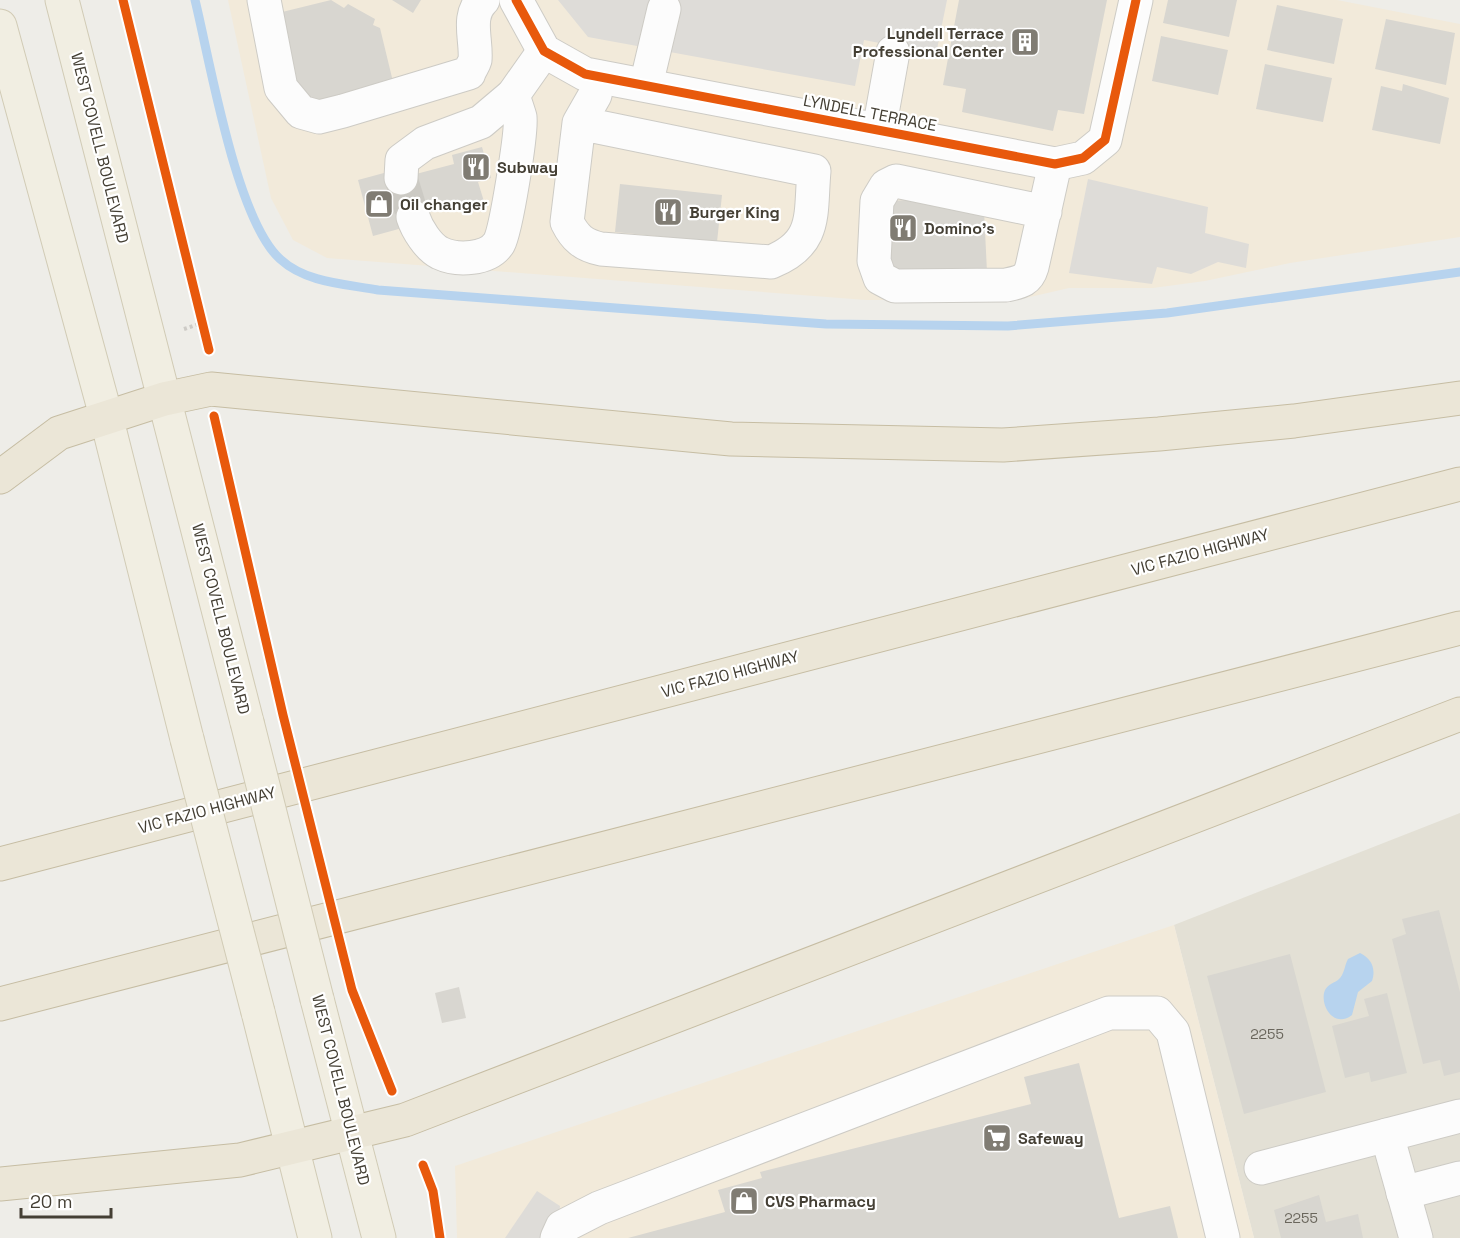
<svg xmlns="http://www.w3.org/2000/svg" width="1460" height="1238" viewBox="0 0 1460 1238" font-family="'Space Grotesk',sans-serif">
  <rect width="100%" height="100%" fill="#eeede8"/>
  <path fill="#e3e0d5" d="M1460,813V1238H1254L1174,925Z"/>
  <g fill="#f2eada">
    <path d="M228,0H1337L1460,24V237L1290,263L1205,281L1153,288H1069L1017,300H866L327,258L293,240L271,198Z"/>
    <path d="M1174,925L1254,1238H457L455,1166Z"/>
  </g>
  <g fill="#dedcd8">
    <path d="M558,0H947L936,54L864,40L855,86L588,37Z"/>
    <path d="M1088,179L1208,207L1205,233L1249,244L1246,268L1218,262L1191,274L1157,267L1152,284L1069,273Z"/>
    <path d="M537,1191L560,1206L556,1238H505Z"/>
  </g>
  <path fill="#b7d3ee" d="M1360,953C1372,959 1376,969 1372,981L1358,992L1352,1015C1336,1028 1321,1009 1324,993C1326,985 1332,984 1338,980C1345,974 1344,966 1348,959Z"/>
  <g fill="none" stroke-linecap="round" stroke-linejoin="round">
    <path stroke="#b7d3ee" stroke-width="9" d="M195,0C210,61 236,219 280,259C306,283 345,284 378,290L826,324L1008,326L1167,313L1460,272"/>
  </g>
  <g fill="#d8d6d0">
    <path d="M331,0L344,8L348,4L375,19L373,25L380,28L395,90L321,110L289,89L270,15Z"/>
    <path d="M392,0H421L413,13Z"/>
    <path d="M959,0H1107L1084,114L1058,110L1053,131L962,112L966,89L943,85Z"/>
    <path d="M1168,0H1237L1229,37L1163,23Z"/>
    <path d="M1277,5L1343,19L1334,64L1267,50Z"/>
    <path d="M1386,19L1455,33L1446,85L1375,69Z"/>
    <path d="M1161,36L1228,50L1218,95L1152,81Z"/>
    <path d="M1265,64L1332,78L1323,122L1256,109Z"/>
    <path d="M1403,84L1449,98L1440,144L1372,130L1381,86L1402,91Z"/>
    <path d="M482,147L491,178L478,182L486,208L467,213L464,203L413,217L406,227L373,236L358,180L395,170L397,179L454,164L452,155Z"/>
    <path d="M620,184L722,195L717,242L615,232Z"/>
    <path d="M928,199L984,210L987,272L891,277L889,201Z"/>
    <path d="M1439,910L1460,992V1072L1444,1076L1440,1060L1423,1064L1392,939L1406,934L1402,919Z"/>
    <path d="M1290,954L1326,1092L1244,1114L1207,976Z"/>
    <path d="M459,987L466,1018L442,1023L435,993Z"/>
    <path d="M1387,993L1407,1073L1371,1082L1369,1072L1345,1078L1332,1026L1369,1016L1364,999Z"/>
    <path d="M1079,1063L1119,1218L1170,1206L1178,1238H628L725,1212L718,1190L762,1178L760,1172L1031,1104L1024,1077Z"/>
    <path d="M1319,1195L1326,1222L1358,1214L1363,1238H1281L1274,1210Z"/>
  </g>
  <g fill="none" stroke-linecap="round" stroke-linejoin="round">
    <path stroke="#cccac4" stroke-width="33" stroke-dasharray="33 16" stroke-linecap="butt" d="M401,178L413,217"/>
    <g stroke="#cdcbc5" stroke-width="35">
      <g id="minor">
        <path d="M264,0L281,88L301,112L319,117L343,111L469,73C470,69 474,64 475,60C477,40 466,16 483,0"/>
        <path d="M516,0L544,51L585,74L1055,164L1083,158L1105,140L1136,0"/>
        <path d="M646,85L664,9"/>
        <path d="M579,123L814,171C810,214 818,243 771,262L601,249C583,245 575,238 567,222L579,123L595,95L599,77"/>
        <path d="M879,130L893,52"/>
        <path d="M401,178L402,160L425,143L481,122L513,95L544,51"/>
        <path d="M1045,212L896,181L886,186L877,201L874,261L880,278L895,286L1006,285C1020,282 1028,281 1032,267L1055,164"/>
        <path d="M413,217C417,229 428,247 440,253C457,261 488,260 499,243C506,230 522,132 520,117C518,110 515,102 513,95"/>
        <path d="M1387,1135L1416,1238"/>
        <path d="M1261,1168L1460,1116"/>
        <path d="M1403,1193L1460,1178"/>
        <path d="M557,1238L562,1227L599,1208L1109,1013H1157L1173,1032L1223,1238"/>
      </g>
    </g>
    <g stroke="#d1cbb5" stroke-width="35">
      <g id="major">
        <path d="M62,0L247,722"/>
        <path d="M0,26L106,416L187,739"/>
        <path d="M317,999L379,1238"/>
        <path d="M258,1012L315,1238"/>
      </g>
    </g>
    <g stroke="#c6bda3" stroke-width="35">
      <g id="highway">
        <path d="M0,477L59,433L164,399L211,389L731,439L1003,445L1159,434L1294,421L1460,398"/>
        <path d="M0,864L1460,484"/>
        <path d="M0,1004L1460,628"/>
        <path d="M0,1184L240,1160L405,1120L1460,714"/>
      </g>
    </g>
    <path stroke="#cdcbc6" stroke-width="4" stroke-dasharray="3 3" stroke-linecap="butt" d="M184,329L202,323"/>
    <use href="#minor" stroke="#fcfcfc" stroke-width="33"/>
    <use href="#major" stroke="#f1eee2" stroke-width="33"/>
    <use href="#highway" stroke="#ebe6d7" stroke-width="33"/>
    <g stroke="#d1cbb5" stroke-width="35" stroke-linecap="butt">
      <g id="major-bridge">
        <path d="M247,722L317,999"/>
        <path d="M187,739L258,1012"/>
      </g>
    </g>
    <use href="#major-bridge" stroke="#f1eee2" stroke-width="33"/>
    <g stroke="#fff" stroke-width="13">
      <g id="cycleway">
        <path d="M123,0L209,350"/>
        <path d="M516,0L544,51L585,74L1055,164L1083,158L1105,140L1136,0"/>
        <path d="M214,416L283,715L352,990L392,1091"/>
        <path d="M423,1165L433,1191L440,1238"/>
      </g>
    </g>
    <use href="#cycleway" stroke="#e8590c" stroke-width="9"/>
  </g>
  <defs>
    <g id="building-square" transform="scale(1.5)"><rect x="-9" y="-9" width="18" height="18" rx="4" fill="#807c73" stroke="#fff"/><path d="M-4-6H4V6H1V3H-1V6H-4ZM-2.5-4.3h1.7v1.8h-1.7ZM.8-4.3h1.7v1.8H.8ZM-2.5-1h1.7V.8h-1.7ZM.8-1h1.7V.8H.8Z" fill="#fff"/></g>
    <g id="restaurant-square" transform="scale(1.5)"><rect x="-9" y="-9" width="18" height="18" rx="4" fill="#807c73" stroke="#fff"/><path d="M-5-6h1v4h1v-4h1v4h1v-4h1v5L-1.5 .5V6h-2V.5L-5-1ZM5-6V6H3V1.5H1.5Q1.5-4 5-6Z" fill="#fff"/></g>
    <g id="shop-square" transform="scale(1.5)"><rect x="-9" y="-9" width="18" height="18" rx="4" fill="#807c73" stroke="#fff"/><path d="M-5-2.5h2.3a2.7 3.5 0 0 1 5.4 0H5L5.5 6h-11ZM-1.5-2.5h3a1.5 2.3 0 0 0-3 0Z" fill="#fff"/></g>
    <g id="supermarket-square" transform="scale(1.5)"><rect x="-9" y="-9" width="18" height="18" rx="4" fill="#807c73" stroke="#fff"/><path d="M-6-5.5h2.5l.6 2H6L4.5 2H-2.5L-4.4-4H-6ZM-1.5 3.2a1.3 1.3 0 1 0 .1 0ZM3 3.2a1.3 1.3 0 1 0 .1 0Z" fill="#fff"/></g>
  </defs>
  <g fill-rule="evenodd">
    <use href="#building-square" x="1025" y="42"/>
    <use href="#restaurant-square" x="476" y="167"/>
    <use href="#shop-square" x="379" y="204"/>
    <use href="#restaurant-square" x="668" y="212"/>
    <use href="#restaurant-square" x="903" y="228"/>
    <use href="#supermarket-square" x="997" y="1138"/>
    <use href="#shop-square" x="744" y="1201"/>
  </g>
  <g text-anchor="middle" dominant-baseline="central" stroke-width="4.5" stroke-linejoin="round" paint-order="stroke">
    <g font-size="14" fill="#6a665c">
      <text x="1267" y="1034">2255</text>
      <text x="1301" y="1218">2255</text>
    </g>
    <g font-size="16" font-weight="bold" fill="#443f34" stroke="#fff" text-anchor="start">
      <text x="1004" y="33" text-anchor="end">Lyndell Terrace<tspan x="1004" dy="18">Professional Center</tspan></text>
      <text x="497" y="167">Subway</text>
      <text x="400" y="204">Oil changer</text>
      <text x="689" y="212">Burger King</text>
      <text x="924" y="228">Domino's</text>
      <text x="1018" y="1138">Safeway</text>
      <text x="765" y="1201">CVS Pharmacy</text>
    </g>
    <g font-size="16" fill="#443f34" stroke="#fff">
      <text transform="translate(870 113) rotate(11)">LYNDELL TERRACE</text>
      <text transform="translate(100 148) rotate(76)">WEST COVELL BOULEVARD</text>
      <text transform="translate(1200 552) rotate(-15)">VIC FAZIO HIGHWAY</text>
      <text transform="translate(221 619) rotate(76)">WEST COVELL BOULEVARD</text>
      <text transform="translate(730 674) rotate(-15)">VIC FAZIO HIGHWAY</text>
      <text transform="translate(207 810) rotate(-15)">VIC FAZIO HIGHWAY</text>
      <text transform="translate(341 1090) rotate(76)">WEST COVELL BOULEVARD</text>
    </g>
  </g>
  <path d="M21 1208v9h90v-9" fill="none" stroke="#443f34" stroke-width="3"/>
  <text x="30" y="1208" font-size="18" fill="#443f34" stroke="#ffffff" stroke-width="4.5" paint-order="stroke">20 m</text>
</svg>
